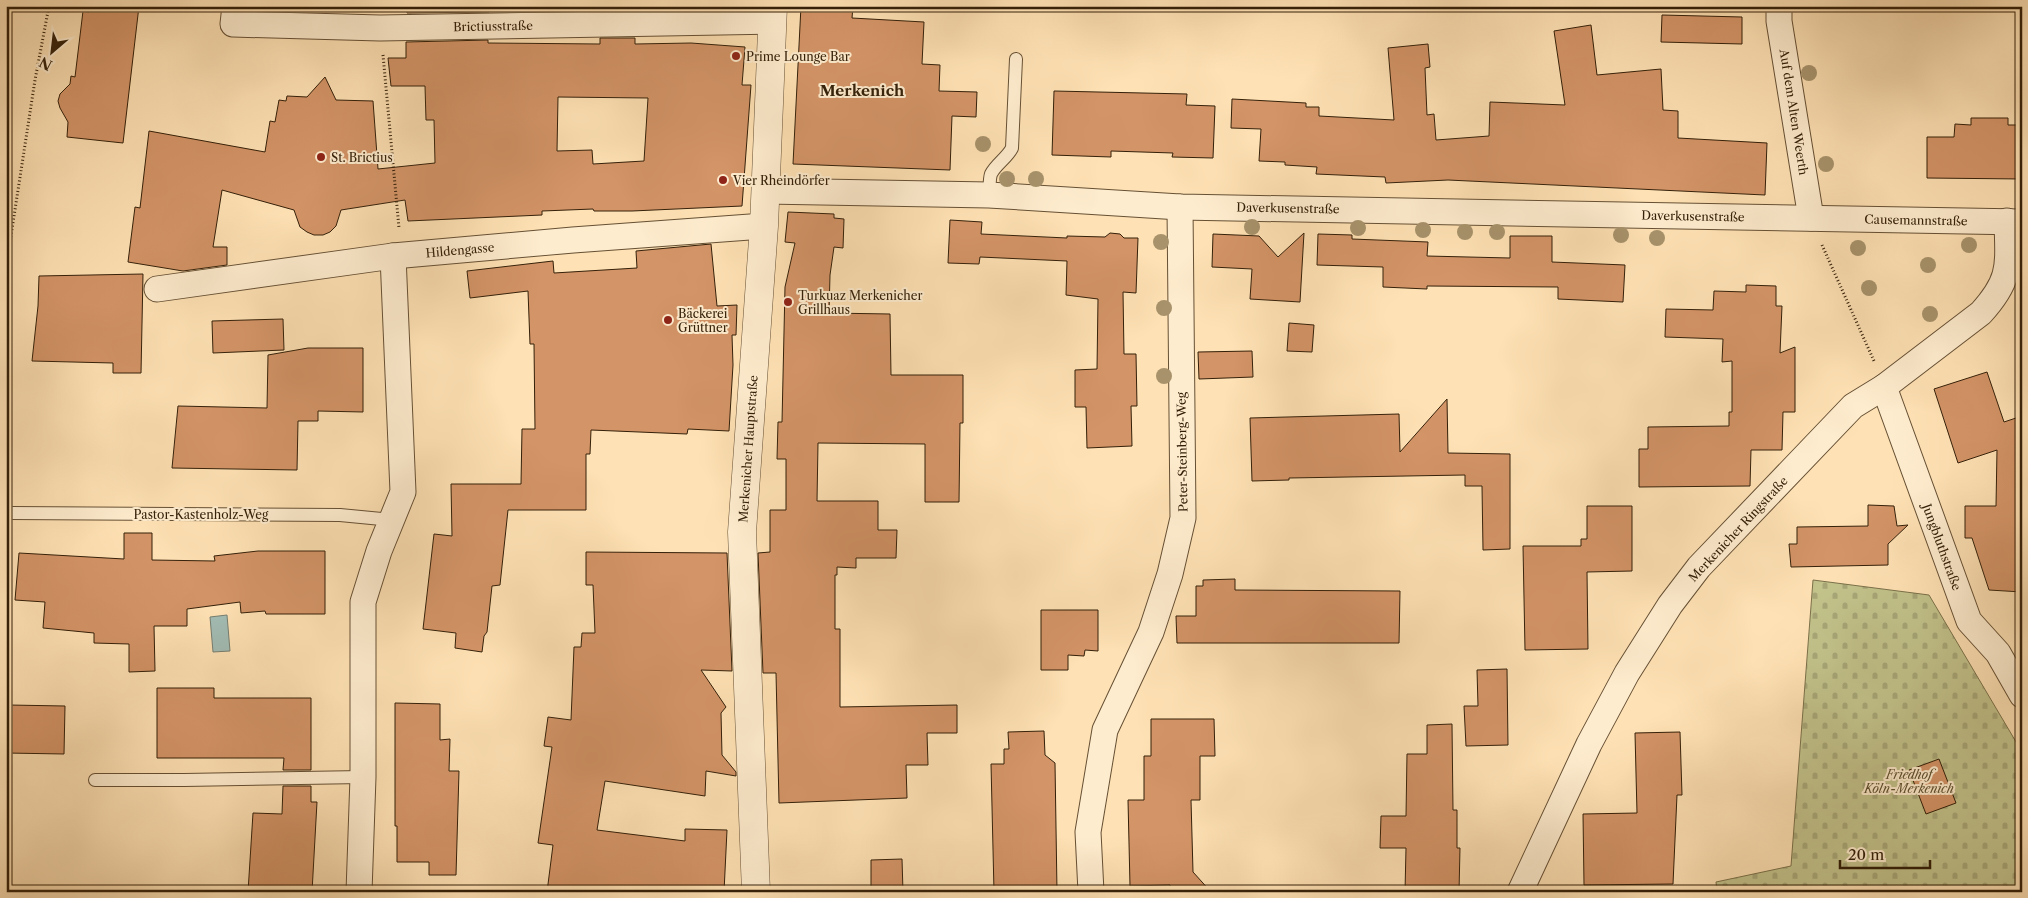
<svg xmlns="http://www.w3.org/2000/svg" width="2028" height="898" viewBox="0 0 2028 898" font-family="'Libre Caslon Text',serif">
  <defs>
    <pattern id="cemetery-stones" width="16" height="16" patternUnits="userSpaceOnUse" patternTransform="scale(1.25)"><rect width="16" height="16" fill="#c2c28b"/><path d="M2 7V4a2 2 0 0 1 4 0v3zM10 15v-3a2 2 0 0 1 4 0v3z" fill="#a7a677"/></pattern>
  </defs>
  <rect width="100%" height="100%" fill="#fee1b4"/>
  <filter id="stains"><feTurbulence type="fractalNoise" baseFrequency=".004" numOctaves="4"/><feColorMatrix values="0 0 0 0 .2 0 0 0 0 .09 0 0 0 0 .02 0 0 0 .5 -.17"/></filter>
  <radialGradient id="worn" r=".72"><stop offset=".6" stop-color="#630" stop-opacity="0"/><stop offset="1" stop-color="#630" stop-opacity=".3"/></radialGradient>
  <path fill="url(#cemetery-stones)" stroke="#7b714a" d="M1813,580L1929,595L2022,752V892H1717L1716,882L1791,866Z"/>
  <path fill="#a2bcb4" stroke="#767e70" d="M227,615L230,651L213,652L210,617Z"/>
  <g fill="#d39467" stroke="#342009" fill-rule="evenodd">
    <path d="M90,6H139L123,143L67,137L68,122L60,108L58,101L60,94L70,84L71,76L75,77L83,11L89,12Z"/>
    <path d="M407,6H489V12L407,13Z"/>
    <path d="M801,6H853L852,18L924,22L922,64L940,65L939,91L977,92L976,117L952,116L950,170L793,164Z"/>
    <path d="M1662,15L1742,17V44L1661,42Z"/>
    <path d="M1591,25L1597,75L1661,69L1663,110L1678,111V138L1767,143L1765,195L1448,180L1386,183L1385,177L1316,174L1317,167L1285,165V162L1259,161L1261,129L1231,128L1232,99L1306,103V107H1319V116L1394,120L1388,48L1428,44L1430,67L1425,68L1427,115L1434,114L1436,140L1489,136L1490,102L1565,105L1554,31Z"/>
    <path d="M600,38H635V44L691,43L745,47L742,85H751L742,206L632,211H594L593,209L542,211V215L408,221L405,200L341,210L336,226L330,232L323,235H314L307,232L300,227L294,210L222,190L213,247H227V265L183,271L128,262L135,207L140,208L149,131L265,152L270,121L275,122L279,100L286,101L287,96L307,97L325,77L336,100L373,101L378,169L435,163L434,120H426L425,86H391L388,58H406V42L488,40V43L600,44ZM558,97L648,98L644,161L593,164L592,150L557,151Z"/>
    <path d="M1054,91L1187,94L1186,105L1215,106L1213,158L1172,157L1173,153L1111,151V157L1052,155Z"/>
    <path d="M1971,118H2008V125H2022V179L1927,178V137H1954L1955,124L1971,125Z"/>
    <path d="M788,212L834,214V218L844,219L843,248L834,247L830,275L829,313L890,314L891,375H963V423H960L959,502H925V444L818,443L817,501H878V530H897L896,558H856V568L837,567V575H835V629H840V707L957,705V733H927L928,765H906L907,798L779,803L776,673H763L758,553L770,552V510H786V459H777L778,422H782L785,287L795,243L785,242Z"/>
    <path d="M950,220L982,222L981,234L1067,238V236L1105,237L1110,233L1120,234L1124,238H1138L1136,293L1123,292L1124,354H1136L1137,406H1131L1132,446L1087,448L1086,407H1075V370L1097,369L1098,299L1066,295L1067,261L980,257L979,264L948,263Z"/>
    <path d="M1304,233L1300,302L1250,299L1252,269L1212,267L1213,234L1259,236L1278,257Z"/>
    <path d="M1318,234L1352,235V239L1428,242L1427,256L1510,258V236H1552V262L1625,265L1623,302L1558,299V287L1427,286V289L1383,287V267L1317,265Z"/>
    <path d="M711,244L717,306L737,305L736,335H732L733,365L729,431L688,429L687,434L591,430L590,454H586V510H508L500,585L492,586L487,632L484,636L482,652L455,648L456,633L423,629L434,534L452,536L451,484H521L522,429H535L534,344H530L528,291L470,298L467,271L553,261L554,273L637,268L636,251Z"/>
    <path d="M143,274L141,373H113V363L32,361L38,306L39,276Z"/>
    <path d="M1746,285L1776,286V306H1782L1780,353L1795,347V412H1783L1782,450H1751L1750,486L1639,487V449H1648V427L1729,426V412H1732V361L1722,362L1723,339L1665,337L1666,309L1713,310L1714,291L1746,292Z"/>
    <path d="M283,319L284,350L213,353L212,321Z"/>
    <path d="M1289,323L1314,325L1312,352L1287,351Z"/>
    <path d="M308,348H363V412L318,411V421H298L297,470L172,468L178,406L267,408L268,355Z"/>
    <path d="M1252,351L1253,377L1199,379L1198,352Z"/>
    <path d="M1987,372L2004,422L2022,416V592L1989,590L1972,538H1965V506H1996L1997,450L1958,463L1934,389Z"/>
    <path d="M1447,399L1448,453L1510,454V549L1483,550L1482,486H1465V475L1289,478V480L1252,481L1250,418L1399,414L1400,452Z"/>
    <path d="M1868,505L1894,506L1897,526L1908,525L1888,544V565L1791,567L1789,544H1797V527L1868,526Z"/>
    <path d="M1587,506H1632V571L1587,572L1588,649L1525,650L1523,546H1581V539H1587Z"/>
    <path d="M124,533H152V560L215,561L214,556L258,551H325V614H266L265,611L241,613L240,602L187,609V626H154L155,671L129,672V644L94,643V633L43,628L45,602L15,600L19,553L124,559Z"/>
    <path d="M586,552L727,553L732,671L701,670L726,707L721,713L722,755L736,772V776L706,771L705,796L605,781L597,830L685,841V829L727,830L724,892H547L553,845L538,843L552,747L544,746L548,717L571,720L574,647H581L582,633H595L593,585H586Z"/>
    <path d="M1235,579V590L1400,591L1399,643H1177L1176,616H1196V586H1203V580Z"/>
    <path d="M1041,610H1098V651L1085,650L1084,656L1068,655V670H1041Z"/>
    <path d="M1507,669L1508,745L1466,746L1464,706H1478L1477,670Z"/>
    <path d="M157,688H214V698H311V770H283L284,758H157Z"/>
    <path d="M395,703L440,704V740L450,739L449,771H459L456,875H429V862H397V826H395Z"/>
    <path d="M9,705L65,706L64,754L6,753V712H8Z"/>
    <path d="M1151,719H1214L1215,756H1200V800H1191L1193,872L1211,892H1170V885L1130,886L1128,800H1144V756H1151Z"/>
    <path d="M1452,724L1453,810H1457V848H1460L1459,892H1405L1406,848H1380L1381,816H1406L1407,754H1427V725Z"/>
    <path d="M1044,731L1045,755L1055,763L1057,892H994L991,764H1004V749H1009L1008,732Z"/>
    <path d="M1680,732L1682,795H1677L1673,884L1584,885L1583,814L1637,813L1635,733Z"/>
    <path d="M1939,759L1956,803L1926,814L1909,770Z"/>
    <path d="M283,786H311V802H317L312,892H248L253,813L282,814Z"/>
    <path d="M902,859L903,892H871V860Z"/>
  </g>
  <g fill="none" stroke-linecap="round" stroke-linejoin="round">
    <g stroke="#665034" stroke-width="14">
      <g id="service">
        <path d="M989,195C990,189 989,180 991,174C996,164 1007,158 1012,148L1016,59"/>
        <path d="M10,513L340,515L392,520"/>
        <path d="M95,780H184L363,777"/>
      </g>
    </g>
    <g stroke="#665034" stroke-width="27">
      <g id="minor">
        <path d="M235,6L233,24L380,28L772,21"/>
        <path d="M1779,6V21L1811,218"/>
        <path d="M765,191L989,195L1180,207L2022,222"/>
        <path d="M157,289L393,256L573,240L764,226"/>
        <path d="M1884,387L1969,621L1998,653L2022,695"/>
        <path d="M359,892L363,777V602L379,551L403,492L393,256"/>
        <path d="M1091,892L1088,832L1105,730L1151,632L1170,574L1183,518L1180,207"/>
        <path d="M1520,892L1589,744L1627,673L1670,605L1699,567L1853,406L1884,387L1981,313C2012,279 2008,265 2007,221"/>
      </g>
    </g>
    <g stroke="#665034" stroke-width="29">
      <path id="tertiary" d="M756,892L742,532L764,226L773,6"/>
    </g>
    <g stroke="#342009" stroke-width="3" stroke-dasharray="1 2.5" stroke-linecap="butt">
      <path d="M383,55L399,228"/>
      <path d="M1822,245L1874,361"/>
      <path d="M6,268L35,80L49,6"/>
    </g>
    <use href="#service" stroke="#feecce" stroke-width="12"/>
    <use href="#minor" stroke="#feecce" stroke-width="25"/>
    <use href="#tertiary" stroke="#feecce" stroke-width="28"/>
  </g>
  <g fill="#a7926b">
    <circle cx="1809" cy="73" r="8"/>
    <circle cx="983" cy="144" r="8"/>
    <circle cx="1826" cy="164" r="8"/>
    <circle cx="1007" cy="179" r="8"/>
    <circle cx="1036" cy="179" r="8"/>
    <circle cx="1252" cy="227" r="8"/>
    <circle cx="1358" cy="228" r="8"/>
    <circle cx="1423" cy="230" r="8"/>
    <circle cx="1465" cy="232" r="8"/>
    <circle cx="1497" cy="232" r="8"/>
    <circle cx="1621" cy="235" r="8"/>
    <circle cx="1657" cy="238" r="8"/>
    <circle cx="1161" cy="242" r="8"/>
    <circle cx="1969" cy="245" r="8"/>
    <circle cx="1858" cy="248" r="8"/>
    <circle cx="1928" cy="265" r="8"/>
    <circle cx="1869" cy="288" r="8"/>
    <circle cx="1164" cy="308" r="8"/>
    <circle cx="1930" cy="314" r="8"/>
    <circle cx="1164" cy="376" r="8"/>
  </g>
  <g fill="#8f2418" stroke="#feecce" stroke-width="2">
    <circle cx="736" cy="56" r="5"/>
    <circle cx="321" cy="157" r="5"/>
    <circle cx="723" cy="180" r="5"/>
    <circle cx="788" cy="302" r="5"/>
    <circle cx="668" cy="320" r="5"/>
  </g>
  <g text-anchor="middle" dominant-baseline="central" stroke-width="4" stroke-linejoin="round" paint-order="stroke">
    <g font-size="12" fill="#342009" stroke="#feecce">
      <text transform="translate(493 26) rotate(-1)">Brictiusstraße</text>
      <text transform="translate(1794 112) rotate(81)">Auf dem Alten Weerth</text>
      <text transform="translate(1288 208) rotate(1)">Daverkusenstraße</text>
      <text transform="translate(1693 216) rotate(1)">Daverkusenstraße</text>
      <text transform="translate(1916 220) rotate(1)">Causemannstraße</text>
      <text transform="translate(460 250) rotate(-5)">Hildengasse</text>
      <text transform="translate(748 449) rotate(-86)">Merkenicher Hauptstraße</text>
      <text transform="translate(1182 452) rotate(-91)">Peter-Steinberg-Weg</text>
      <text x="201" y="514">Pastor-Kastenholz-Weg</text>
      <text transform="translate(1738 529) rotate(-47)">Merkenicher Ringstraße</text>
      <text transform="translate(1942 547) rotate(70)">Jungbluthstraße</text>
    </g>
    <g font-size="12" fill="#342009" stroke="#feecce" text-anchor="start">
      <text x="746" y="56">Prime Lounge Bar</text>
      <text x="331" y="157">St. Brictius</text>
      <text x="733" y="180">Vier Rheindörfer</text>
      <text x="798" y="295">Turkuaz Merkenicher<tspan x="798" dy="14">Grillhaus</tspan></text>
      <text x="678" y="313">Bäckerei<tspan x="678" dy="14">Grüttner</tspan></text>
    </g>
    <g font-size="12" font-style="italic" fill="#5f5130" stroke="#feecce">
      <text x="1909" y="774">Friedhof<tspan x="1909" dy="14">Köln-Merkenich</tspan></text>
    </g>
    <g font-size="15" font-weight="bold" fill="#342009" stroke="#feecce">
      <text x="862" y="90">Merkenich</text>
    </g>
  </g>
  <rect width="2028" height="898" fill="none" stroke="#fee1b4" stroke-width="25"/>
  <rect x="8" y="8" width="2013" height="883" fill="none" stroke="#342009" stroke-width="2.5"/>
  <rect x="12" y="12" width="2003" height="873" fill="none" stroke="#342009"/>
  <g transform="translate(52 52) rotate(208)" stroke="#feecce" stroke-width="4" paint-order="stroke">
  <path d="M0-4L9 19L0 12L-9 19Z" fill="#342009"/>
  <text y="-8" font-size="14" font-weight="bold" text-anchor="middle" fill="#342009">N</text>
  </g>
  <path d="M1840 860v8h90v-8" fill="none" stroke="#342009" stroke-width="2.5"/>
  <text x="1848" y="860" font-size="15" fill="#342009" stroke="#feecce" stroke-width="4" paint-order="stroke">20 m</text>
  <rect width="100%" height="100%" filter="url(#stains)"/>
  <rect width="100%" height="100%" fill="url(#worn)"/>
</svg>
